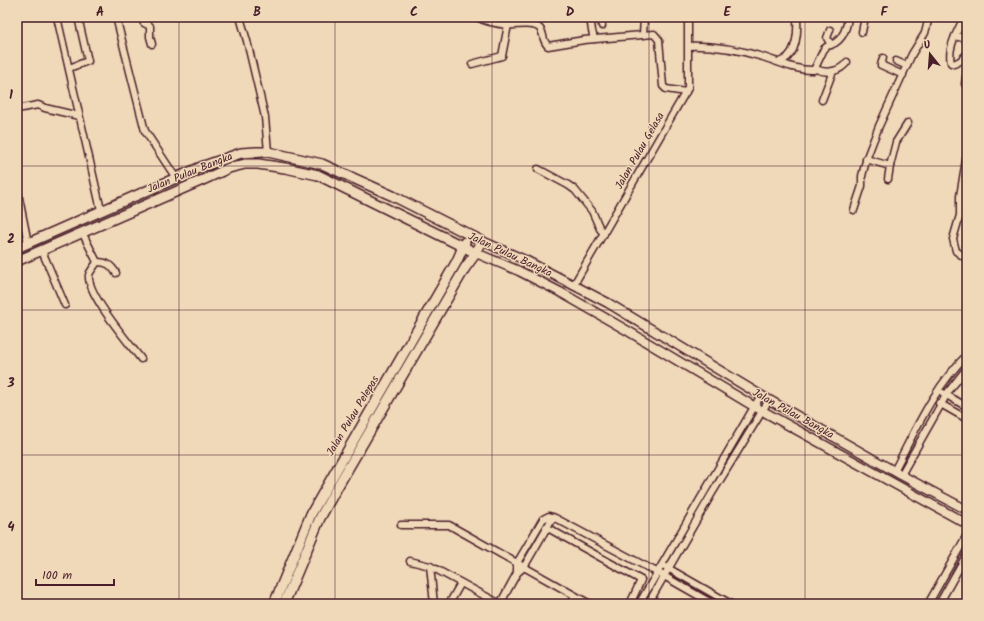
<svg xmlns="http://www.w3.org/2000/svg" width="984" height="621" viewBox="0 0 984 621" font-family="Kalam,sans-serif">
  <rect width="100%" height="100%" fill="#f0d9b9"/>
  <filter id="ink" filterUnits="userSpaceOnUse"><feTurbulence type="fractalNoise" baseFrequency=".025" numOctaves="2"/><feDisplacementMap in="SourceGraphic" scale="8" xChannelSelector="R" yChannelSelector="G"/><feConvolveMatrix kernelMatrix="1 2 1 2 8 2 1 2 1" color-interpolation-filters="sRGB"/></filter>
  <g filter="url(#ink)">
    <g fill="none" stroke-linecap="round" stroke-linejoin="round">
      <g stroke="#4a1f2b" stroke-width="9">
        <g id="minor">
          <path d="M57,17L101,210"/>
          <path d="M116,17L145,131L176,178"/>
          <path d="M140,17L144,23L150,26V37L152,44"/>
          <path d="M240,17L247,41L265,117L268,152"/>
          <path d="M477,17C486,22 498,24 508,25C517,26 530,22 538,27C545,31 541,40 548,46L584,40L654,34L659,40L663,86L666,89L686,92"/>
          <path d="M590,17L592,31L594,39"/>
          <path d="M601,17L602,26"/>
          <path d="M964,17C958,31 947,47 951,63L954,64L960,61L967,54"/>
          <path d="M948,18V17"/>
          <path d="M830,30L827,38L831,45"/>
          <path d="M862,32L865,17"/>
          <path d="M643,35L644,17"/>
          <path d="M955,36L967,39"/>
          <path d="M689,46C713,45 739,50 763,57C779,62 797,71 814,70L824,49C827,45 831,45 835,43C844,37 847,27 848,17"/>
          <path d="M883,58L881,65L903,75"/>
          <path d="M896,61L907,66"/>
          <path d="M779,62C797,57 798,33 797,17"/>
          <path d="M472,64L502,56L508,25"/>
          <path d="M69,68L88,61L78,17"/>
          <path d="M816,69C826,74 840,72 847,62"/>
          <path d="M965,84L967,70"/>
          <path d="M822,100L833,71"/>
          <path d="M17,109L38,105L45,108L79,116"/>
          <path d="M967,154L960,196V215L953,239L956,251L967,259"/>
          <path d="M866,159L890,166L888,179"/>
          <path d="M890,166L896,142L908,123"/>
          <path d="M538,169L568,185L575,190L592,211L600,229L604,234"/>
          <path d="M17,188L28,243"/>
          <path d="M854,210L862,186V176L867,157L879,126L912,54L925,33L929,17"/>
          <path d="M82,232L97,262C95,266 90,271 89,275C86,293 129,343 141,359"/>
          <path d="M42,251L65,305"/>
          <path d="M97,262C107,262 111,265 116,273"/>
          <path d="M573,286L688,88V17"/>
          <path d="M943,393L967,407"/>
          <path d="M939,403L967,419"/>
          <path d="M894,471C915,431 934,387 967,355"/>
          <path d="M901,475L948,392L967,368"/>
          <path d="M553,517L524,567L517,573V563L543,519L549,516L555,518L664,576L713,604"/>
          <path d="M401,525H449L590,604"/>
          <path d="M546,527L641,580L630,604"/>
          <path d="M410,561L430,566L500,604"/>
          <path d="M430,566L434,604"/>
          <path d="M666,567L731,604"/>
          <path d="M449,604L461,583"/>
          <path d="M500,604L517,573"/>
          <path d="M571,604L575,596"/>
          <path d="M639,604L761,395"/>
          <path d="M648,604L711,495L769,400"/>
          <path d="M928,604L967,535"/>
          <path d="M939,604L967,554"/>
        </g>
      </g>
      <g stroke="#4a1f2b" stroke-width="11">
        <g id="major">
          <path d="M482,241L525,260L608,303L757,393L901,475L967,510"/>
          <path d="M476,253L519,271L560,292L628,331L750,404L967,524"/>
        </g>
      </g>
      <g stroke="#4a1f2b" stroke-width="12">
        <g id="highway">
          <path d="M17,248L201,167L241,153L256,152H268L322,164L393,196L482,241L476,253L465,268L335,491L320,518L284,604"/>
          <path d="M17,261L205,179L229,168L245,164H258L285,168L318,175L476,253"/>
          <path d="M274,604L311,514L457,261L465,242"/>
        </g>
      </g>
      <use href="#minor" stroke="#f0d9b9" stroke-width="6"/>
      <use href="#major" stroke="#f0d9b9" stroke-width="8"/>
      <use href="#highway" stroke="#f0d9b9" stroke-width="9"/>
    </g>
  </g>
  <path fill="none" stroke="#4a1f2b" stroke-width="1" stroke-opacity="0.55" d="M179,17V604M335,17V604M492,17V604M649,17V604M805,17V604M17,166H967M17,310H967M17,455H967"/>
  <g text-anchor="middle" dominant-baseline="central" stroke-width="3" stroke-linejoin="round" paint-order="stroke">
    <g font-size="11" fill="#4a1f2b" stroke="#f0d9b9">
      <text transform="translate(640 151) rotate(-60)">Jalan Pulau Gelasa</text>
      <text transform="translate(190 173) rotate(-22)">Jalan Pulau Bangka</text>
      <text transform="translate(510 255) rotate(25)">Jalan Pulau Bangka</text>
      <text transform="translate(793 414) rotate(29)">Jalan Pulau Bangka</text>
      <text transform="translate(353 416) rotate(-59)">Jalan Pulau Pelepas</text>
    </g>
  </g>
  <rect width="984" height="621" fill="none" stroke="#f0d9b9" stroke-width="44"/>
  <g transform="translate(930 54) rotate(343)" stroke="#f0d9b9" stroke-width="3" paint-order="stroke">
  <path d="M0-3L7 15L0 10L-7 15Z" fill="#4a1f2b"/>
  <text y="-6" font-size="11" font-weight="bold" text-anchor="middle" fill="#4a1f2b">U</text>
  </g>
  <path d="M36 579v6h78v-6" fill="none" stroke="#4a1f2b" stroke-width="2"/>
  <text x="42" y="579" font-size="12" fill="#4a1f2b" stroke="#f0d9b9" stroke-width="3" paint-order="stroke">100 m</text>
  <rect x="22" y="22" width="940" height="577" fill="none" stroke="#4a1f2b" stroke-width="1.5"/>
  <g font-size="13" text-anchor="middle" font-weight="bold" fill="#4a1f2b">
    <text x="100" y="16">A</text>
    <text x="257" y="16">B</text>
    <text x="414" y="16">C</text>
    <text x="570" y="16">D</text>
    <text x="727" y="16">E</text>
    <text x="884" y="16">F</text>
    <text x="11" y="99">1</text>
    <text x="11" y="243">2</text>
    <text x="11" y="387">3</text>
    <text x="11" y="531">4</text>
  </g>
</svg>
